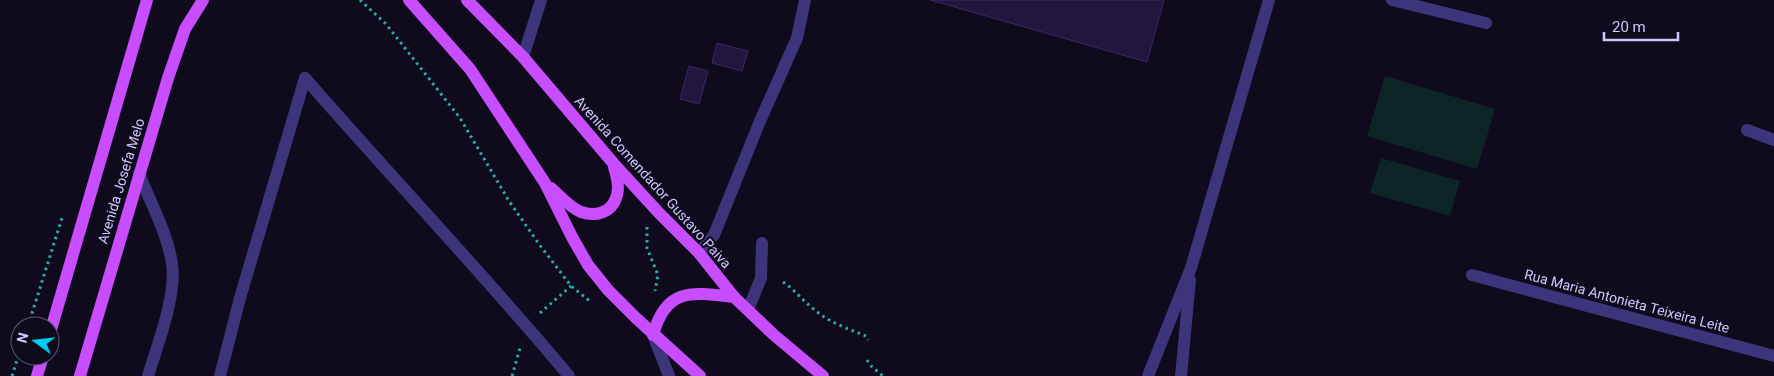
<svg xmlns="http://www.w3.org/2000/svg" width="1774" height="376" viewBox="0 0 1774 376" font-family="Roboto,sans-serif">
  <rect width="100%" height="100%" fill="#0f0b1c"/>
  <g fill="#0e2526">
    <path d="M1385,76L1495,109L1477,169L1367,136Z"/>
    <path d="M1381,158L1460,181L1450,216L1370,193Z"/>
  </g>
  <g fill="#21173d" stroke="#3a286a">
    <path d="M930,0H1164L1147,62Z"/>
    <path d="M717,43L748,51L742,71L712,63Z"/>
    <path d="M689,66L708,71L699,104L680,99Z"/>
  </g>
  <g fill="none" stroke-linecap="round" stroke-linejoin="round">
    <g stroke="#2badae" stroke-width="3" stroke-dasharray="2.5 4" stroke-linecap="butt">
      <path d="M360,0L386,24L460,118L509,201L539,244L571,286L591,302"/>
      <path d="M647,227V248L658,275L655,291"/>
      <path d="M783,282C795,290 804,302 816,311C830,323 849,329 866,336L868,340"/>
      <path d="M540,313L571,286"/>
      <path d="M28,326L62,218"/>
      <path d="M867,360L872,367L883,376"/>
      <path d="M12,376L20,350"/>
      <path d="M512,376L520,348"/>
    </g>
    <g stroke="#3c357c" stroke-width="12">
      <path d="M305,78C392,178 484,274 569,376"/>
      <path d="M139,173C150,202 168,234 172,264C177,295 157,346 148,376"/>
      <path d="M699,253L714,235L760,121L797,38L805,0"/>
      <path d="M748,310L761,278L762,243"/>
      <path d="M653,335L669,376"/>
      <path d="M220,376L240,298L305,78"/>
    </g>
    <g stroke="#3c357c" stroke-width="12">
      <path d="M1392,0L1486,23"/>
      <path d="M523,57L541,0"/>
      <path d="M1747,130L1774,140"/>
      <path d="M1472,275L1774,356"/>
      <path d="M1148,376L1191,268L1269,0"/>
      <path d="M1181,376L1190,280"/>
    </g>
    <g stroke="#c84dff" stroke-width="12">
      <path d="M409,0L470,69L545,183L572,237L588,265L608,290L636,318L700,376"/>
      <path d="M467,0L523,57L614,164L659,213L699,253L734,297L774,335L823,376"/>
      <path d="M551,188C561,197 569,207 581,212C595,217 611,213 616,198C620,188 617,177 614,167"/>
      <path d="M50,333L147,0"/>
      <path d="M653,335C666,287 692,292 734,297"/>
      <path d="M37,376L43,356"/>
      <path d="M80,376L168,78L185,29L203,0"/>
    </g>
  </g>
  <g text-anchor="middle" dominant-baseline="central" stroke-width="4" stroke-linejoin="round" paint-order="stroke">
    <g font-size="14" fill="#d0c6ff" stroke="#0f0b1c">
      <text transform="translate(121 181) rotate(-73)">Avenida Josefa Melo</text>
      <text transform="translate(653 182) rotate(48)">Avenida Comendador Gustavo Paiva</text>
      <text transform="translate(1627 301) rotate(15)">Rua Maria Antonieta Teixeira Leite</text>
    </g>
  </g>
  <g transform="translate(35 341) rotate(285)"><circle r="24" fill="#0f0b1c" stroke="#5c5677"/>
  <path d="M0-4L9 19L0 12L-9 19Z" fill="#00c9f1"/>
  <text y="-8" font-size="14" font-weight="bold" text-anchor="middle" fill="#d0c6ff">N</text>
  </g>
  <path d="M1604 32v8h74v-8" fill="none" stroke="#d0c6ff" stroke-width="2.5"/>
  <text x="1612" y="32" font-size="15" fill="#d0c6ff" stroke="#0f0b1c" stroke-width="4" paint-order="stroke">20 m</text>
</svg>
